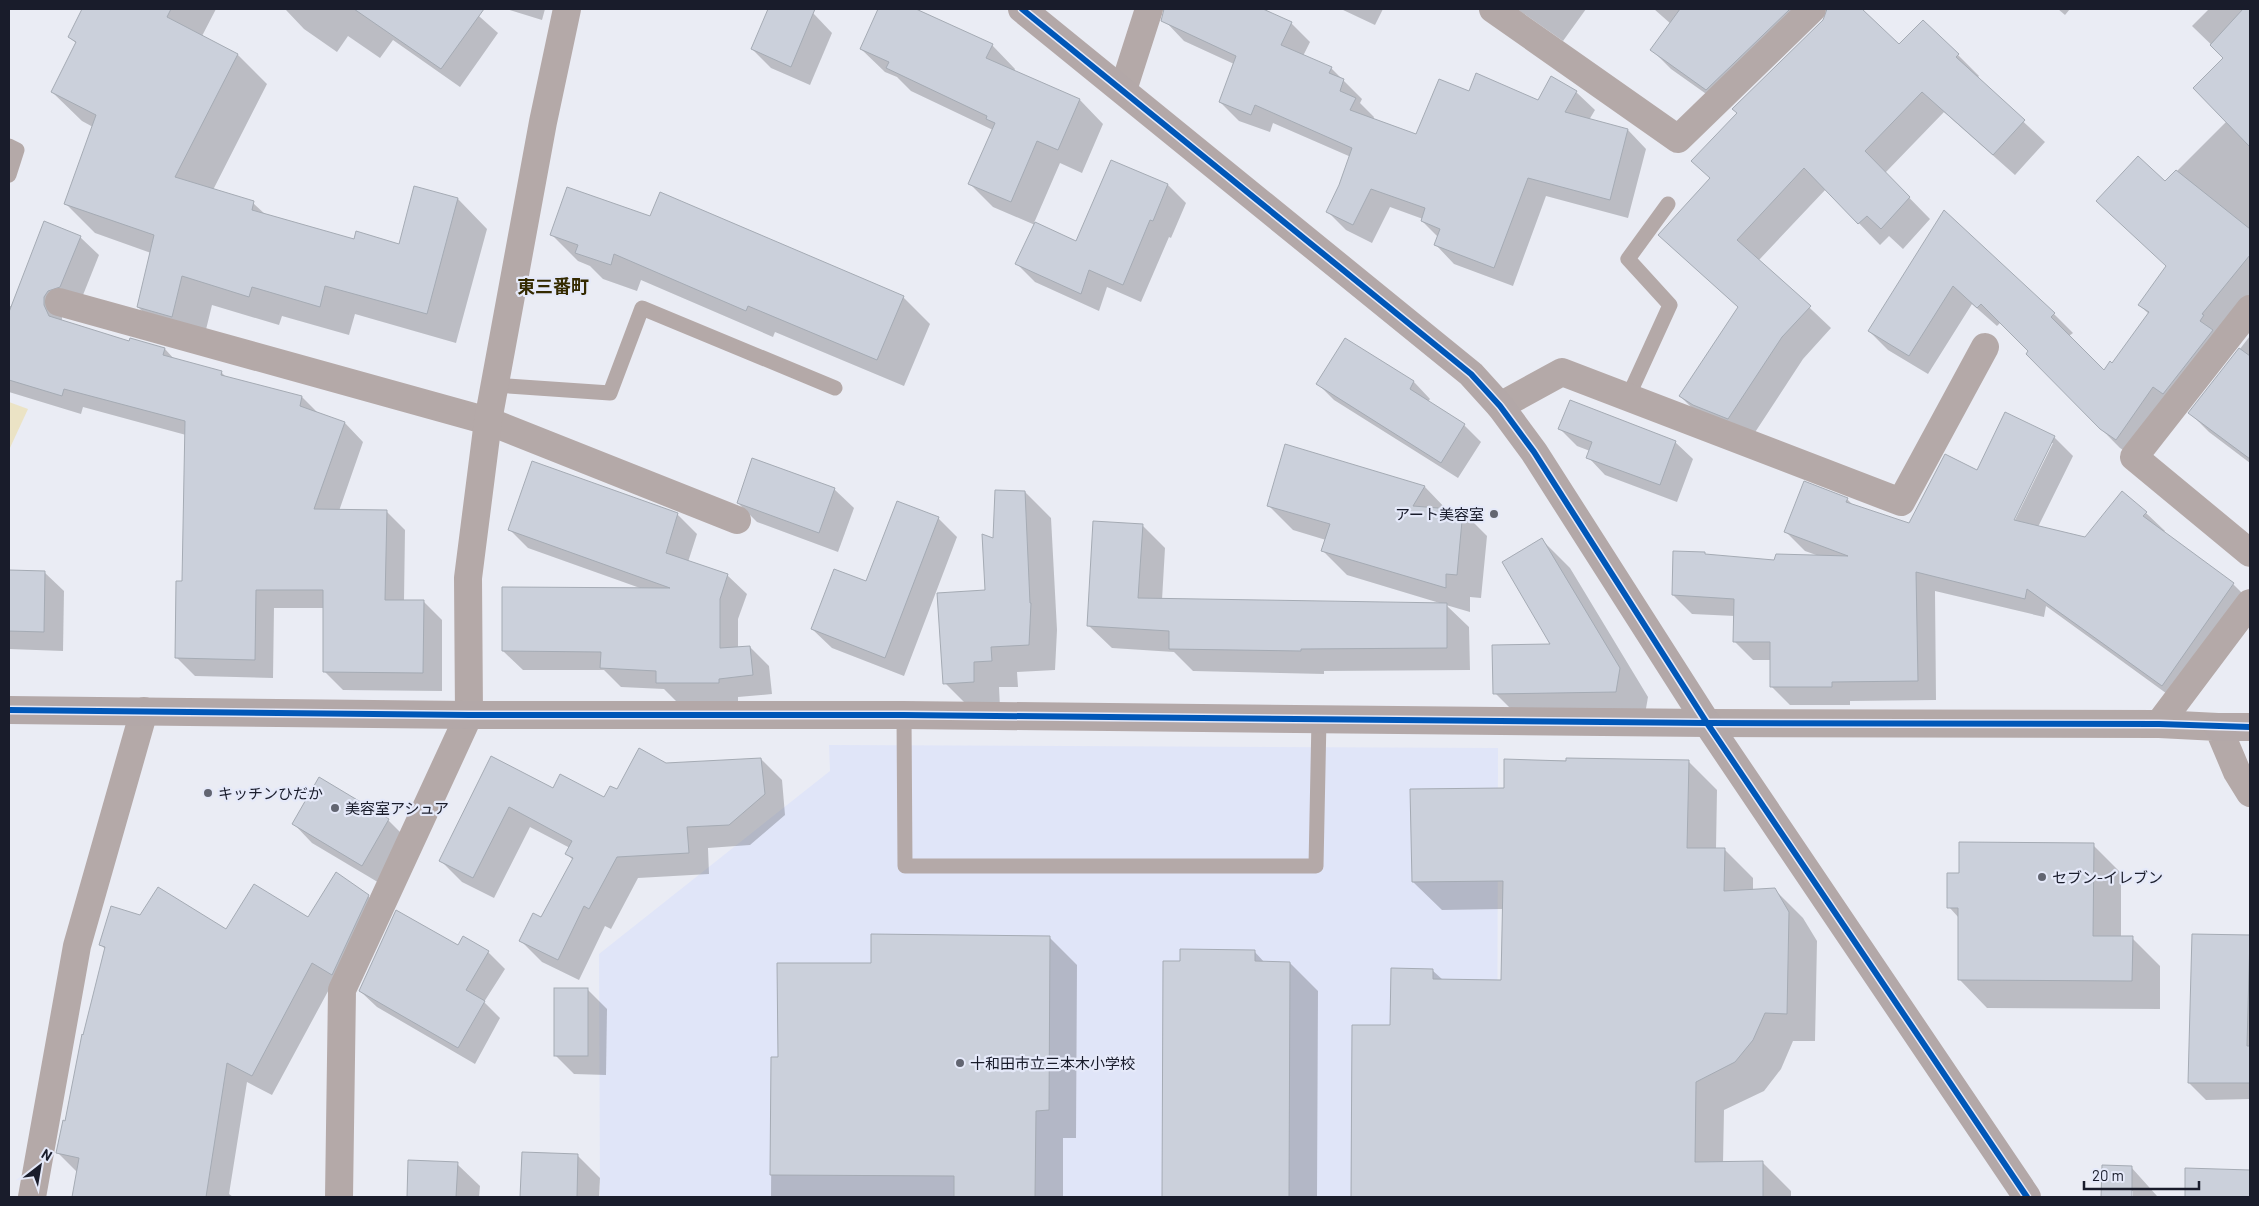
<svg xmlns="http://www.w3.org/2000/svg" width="2259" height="1206" viewBox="0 0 2259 1206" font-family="Barlow,'Noto Sans JP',sans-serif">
  <rect width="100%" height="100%" fill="#eaecf4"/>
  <path fill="#e0e5f8" d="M829,745L1498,748L1497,1197H600L599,954L830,771Z"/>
  <path fill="#ebe3c5" d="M9,402L28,409L9,450Z"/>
  <g fill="#0003" fill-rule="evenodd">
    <path d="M84,9H216L202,36L238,55L267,84L213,190L253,203L266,215L355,241L400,245L458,199L487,229L456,343L355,314L349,335L282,316L279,325L212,305L202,346L168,337L138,307L151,253L95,233L66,204L93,127L82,121L52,92L77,44L69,37Z"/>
    <path d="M287,9H471L498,33L460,87L393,40L380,58L348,36L337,52L304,29L286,10Z"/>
    <path d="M506,9H545L542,20Z"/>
    <path d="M769,9H802L813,13L832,33L810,85L771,68L752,49Z"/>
    <path d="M880,9H913L992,45L1015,69L1014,72L1080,100L1103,124L1082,173L1060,163L1034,223L1077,243L1111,162L1168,185L1186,203L1171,238L1169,237L1141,302L1107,287L1099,311L1035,282L1017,264L1035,225L993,207L970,184L993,130L911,91L897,77L885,72L861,49Z"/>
    <path d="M1172,9H1260L1291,23L1310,42L1303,56L1331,68L1362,99L1360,103L1374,117L1373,120L1417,136L1469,93L1538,102L1576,92L1595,110L1589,120L1628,130L1646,149L1628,218L1546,196L1513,286L1454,264L1436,245L1438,237L1422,221L1423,219L1390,207L1372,243L1346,230L1327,211L1340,186L1351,157L1273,123L1270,132L1239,121L1220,102L1234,64L1184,41L1166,22Z"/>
    <path d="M1341,9H1383L1375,25Z"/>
    <path d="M1517,9H1586L1563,41Z"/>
    <path d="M1654,9H1807L1726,108L1671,69L1652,50L1671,24Z"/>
    <path d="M1837,9H1860L1899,46L1958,55L1979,76L1977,78L2045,142L2015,175L1944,112L1885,173L1930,219L1903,249L1889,236L1880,245L1826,189L1759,260L1831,328L1803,359L1750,440L1701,417L1680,396L1739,308L1660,235L1711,179L1738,113L1734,109Z"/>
    <path d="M2058,9H2070L2065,15Z"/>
    <path d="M2209,9H2250V326L2135,458L2120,448L2027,354L2030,351L2001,322L1997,326L1972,304L1928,374L1888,350L1869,331L1944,212L2054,314L2073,333L2069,336L2104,372L2112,365L2149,314L2139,305L2167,266L2165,183L2227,121L2225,58L2192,26Z"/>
    <path d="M651,218L903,297L930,324L904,386L775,332L773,337L641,280L637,291L603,279L590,266L578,261L551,234Z"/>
    <path d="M80,237L99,255L79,305L62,316V321L130,342L165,349L175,360L221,372L228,379L302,397L319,414L345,423L363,442L339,511H386L405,530L404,601H423L442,620V691L343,690L324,671V608H274L273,678L195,676L176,657L184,582L186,435L83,407L81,414L9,392L10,306H12Z"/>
    <path d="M2250,336V463L2209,432L2190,413Z"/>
    <path d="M1346,340L1414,382L1430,399L1428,402L1464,425L1481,442L1458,478L1334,400L1318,384Z"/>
    <path d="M1560,429L1675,442L1693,459L1677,502L1605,475L1588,457L1590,451L1577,446Z"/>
    <path d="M2054,437L2073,456L2038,527L2086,538L2123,493L2146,513L2165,531L2164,533L2233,584L2250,601L2181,704L2046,606L2044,617L1935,591L1936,700L1850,701V705H1790L1771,686V660H1753L1734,641L1735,616L1692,614L1673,595L1706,556L1775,561L1819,556L1805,551L1786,532L1847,499L1853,505L1909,525L1978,472ZM2050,443H2053L2012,526L2010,525Z"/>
    <path d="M1286,446L1425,487L1447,510L1462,511L1487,536L1481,598L1470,597V612L1446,605L1469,627L1470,670L1324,671V674L1193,671L1174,652L1112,648L1089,626L1142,525L1165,548L1162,600L1443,604L1347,575L1323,551L1326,540L1293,530L1268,505Z"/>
    <path d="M834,489L854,508L838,552L757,522L738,503Z"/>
    <path d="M1025,492L1051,518L1057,630L1055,670L1017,672L1018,687H999L1000,708L971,709L945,683L987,591L994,539Z"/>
    <path d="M678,515L697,534L688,562L727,575L747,594L738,619V648L750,647L769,666L772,694L738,697V702L676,701L664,689L621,687L604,670H523L503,651L640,588L528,548L509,529Z"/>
    <path d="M938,518L957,537L904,676L832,648L812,629L867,583Z"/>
    <path d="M1542,540L1570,568L1648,697L1644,720L1523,721L1495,693L1553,645Z"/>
    <path d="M9,571L44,572L64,591L63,651L9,649Z"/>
    <path d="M491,757L554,789L605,799L666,764L761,759L782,780L785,815L750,845L708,848L709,874L638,878L611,929L605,926L579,980L542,962L521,941L542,919L573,860L567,854L570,848L530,827L494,898L462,882L441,861Z"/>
    <path d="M1505,760L1689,762L1717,790L1716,849L1725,850L1753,878V891L1775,890L1803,918L1817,941L1815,1041H1793L1781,1069L1764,1091L1724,1110L1723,1163H1763L1791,1191V1197H1351L1353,1027H1392L1432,970L1443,980L1502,981L1503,909L1442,910L1413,882L1505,789Z"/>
    <path d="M319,779L388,820L408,840L381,884L312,843L293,823Z"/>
    <path d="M2093,845L2121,873V937L2132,938L2160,966V1009L1987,1008L1959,979V918L1949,907Z"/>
    <path d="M368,896L388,916L333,982L272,1095L247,1082L229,1194L233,1197H181L183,1080L178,1079L156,1197H73L78,1173L58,1153L105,949L100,944L141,916L226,931L308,918Z"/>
    <path d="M2193,935L2250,936V1099L2206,1100L2189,1083Z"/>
    <path d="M1049,937L1077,965L1076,1138H1063V1197H688L771,1196L772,1058H779L873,964Z"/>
    <path d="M458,947L488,952L505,969L484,1002L500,1018L475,1064L377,1007L360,991Z"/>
    <path d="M1254,951L1265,963H1290L1318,991L1317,1197H1163L1164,962H1181Z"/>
    <path d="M587,989L607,1009L606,1075L574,1074L555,1055Z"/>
    <path d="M523,1154L577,1155L600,1178L599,1197H522Z"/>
    <path d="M409,1162L457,1164L480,1186L479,1197H408Z"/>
    <path d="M2103,1167H2131L2157,1196H2186L2234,1170L2250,1187V1197H2133V1191H2131V1197H2102Z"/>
  </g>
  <g fill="#cbd0db" stroke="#a5abb4">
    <path d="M82,9H171L167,17L238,54L175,177L254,201L252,210L354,239L356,231L399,244L414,186L458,198L427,314L325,286L320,307L252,287L249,297L182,276L172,317L137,307L154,235L64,204L96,115L51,92L76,42L68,37Z"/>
    <path d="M354,9H484L441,69Z"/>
    <path d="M768,9H815L791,67L751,49Z"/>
    <path d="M878,9H916L993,44L986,58L1080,99L1058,150L1037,141L1011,202L968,184L995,123L986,119L987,116L886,68L889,62L860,49Z"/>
    <path d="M1164,9H1263L1292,22L1281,45L1332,67L1329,73L1344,79L1340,91L1356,98L1350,110L1416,134L1439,79L1469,91L1476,73L1538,100L1551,76L1577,91L1565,112L1628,129L1610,200L1528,178L1494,268L1434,245L1440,229L1421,221L1425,208L1371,189L1353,225L1326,212L1339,185L1352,148L1255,105L1251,115L1219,102L1236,56L1161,21Z"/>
    <path d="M1680,9H1790L1706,90L1650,50Z"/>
    <path d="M1827,9H1862L1899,44L1923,20L1959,54L1956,57L2025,120L1993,155L1922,92L1865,151L1910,197L1881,229L1867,216L1858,224L1804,168L1737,240L1811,306L1782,337L1728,419L1693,405L1679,396L1738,307L1658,235L1710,178L1691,161L1737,113L1732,109L1823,20Z"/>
    <path d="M2243,9H2250V147L2193,88L2223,58L2210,45Z"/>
    <path d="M2138,156L2165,181L2176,170L2250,229V255L2202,314L2204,315L2200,321L2213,330L2163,394L2153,387L2116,440L2100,429L2026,354L2028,351L1981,304L1977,308L1953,286L1909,356L1868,331L1944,210L2055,313L2051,317L2104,370L2110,361L2112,363L2149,312L2138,305L2166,266L2096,201Z"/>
    <path d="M1111,160L1168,184L1153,221L1150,220L1123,285L1089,270L1081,294L1015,264L1035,222L1076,241Z"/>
    <path d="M567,187L650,216L660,192L904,296L877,360L748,306L746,311L614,254L611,265L575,253L578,245L550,235Z"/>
    <path d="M44,221L81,236L60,287L48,291L44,297V305L49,316L129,341L130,338L165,348L163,355L222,371L221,375L302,396L300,406L345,422L314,509L387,510L385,600H424L423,673L323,672V590H256L255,660L175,658L176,581H182L185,421L64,389L62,396L9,380V312Z"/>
    <path d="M1345,338L1414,381L1410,389L1465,424L1441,463L1316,384Z"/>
    <path d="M2239,348L2250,356V459L2188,413Z"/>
    <path d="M1570,400L1676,441L1660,485L1586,458L1592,442L1558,429Z"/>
    <path d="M2005,412L2055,436L2014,520L2085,537L2122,491L2147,512L2143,516L2234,583L2162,686L2027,589L2025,599L1916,572L1918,681L1832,682V687H1770V642H1733L1734,599L1672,595L1673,551L1705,552V554L1774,560L1776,554L1848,556L1784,532L1804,481L1848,498L1846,502L1909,523L1945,454L1977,470Z"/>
    <path d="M1285,444L1425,486L1413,506L1463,510L1457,575L1446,574V588L1321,551L1330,524L1267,506Z"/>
    <path d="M752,458L835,488L819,533L737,503Z"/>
    <path d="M532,461L678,513L666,553L728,574L720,599V648L750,646L753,675L719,679V683H656V671L600,668L601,652L502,651V587L670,588L508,530Z"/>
    <path d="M995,490L1025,491L1030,603H1031L1029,645L991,647L992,661L974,662V682L943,684L937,593L985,590L982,534L993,538Z"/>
    <path d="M897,501L939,517L885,658L811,629L834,569L866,581Z"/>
    <path d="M1093,521L1143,524L1138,598L1447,603V648L1301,649V651L1169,649V631L1087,626Z"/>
    <path d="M1542,538L1620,668L1616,692L1493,694L1492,645L1550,644L1502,562Z"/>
    <path d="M9,570L45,571L44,632L9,631Z"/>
    <path d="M639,748L666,763L761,758L765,794L729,825L687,827L689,853L617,857L589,909L584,906L558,960L519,941L533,913L541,917L573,858L565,854L572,841L509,807L473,878L439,861L491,756L553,788L560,774L604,797L610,786L617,789Z"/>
    <path d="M1566,758L1689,760L1687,848H1725L1724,891L1775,888L1789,912L1787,1014L1765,1013L1753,1040L1735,1062L1696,1082L1695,1162L1763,1161V1197H1351L1352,1025H1390L1391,968L1433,969V979L1501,980L1503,881L1412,882L1410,789L1504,788V759L1566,761Z"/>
    <path d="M319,777L389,819L362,866L292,824Z"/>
    <path d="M1959,842L2094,843L2093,936H2133L2132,981L1958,980V908H1947V873H1959Z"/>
    <path d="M336,872L369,895L332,975L312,963L252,1076L227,1063L206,1197H72L79,1158L56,1153L63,1120L65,1121L82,1034L83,1035L105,947L99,945L111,906L140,915L158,887L226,929L254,884L308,917Z"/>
    <path d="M396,910L458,945L463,936L489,951L466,990L485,1001L458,1048L359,991Z"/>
    <path d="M871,934L1050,936L1049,1110L1036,1111L1035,1197H954V1176L770,1175L771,1057H778L777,963H871Z"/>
    <path d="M2192,934L2250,935L2247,1046H2250V1083H2188Z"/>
    <path d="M1180,949L1255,950V961L1290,962L1289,1197H1162L1163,961H1180Z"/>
    <rect x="554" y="988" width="34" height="68"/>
    <path d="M522,1152L578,1154L577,1197H520Z"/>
    <path d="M408,1160L458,1162L456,1197H407Z"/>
    <path d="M2102,1165L2132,1166V1197H2101Z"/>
    <path d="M2185,1168L2250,1170V1197H2185Z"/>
  </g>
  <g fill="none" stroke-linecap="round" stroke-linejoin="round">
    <g stroke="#b4a9a8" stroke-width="15">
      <path d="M9,146L17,150L9,175"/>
      <path d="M494,385L610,393L642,308L835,388"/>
      <path d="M1628,397L1670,305L1628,259L1668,204"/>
      <path d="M904,715L905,866H1316L1319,719"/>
    </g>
    <g stroke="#b4a9a8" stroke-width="28">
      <path d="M1493,9L1678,139L1812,9"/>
      <path d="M1123,90L1149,9"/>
      <path d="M59,302L488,421L737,520"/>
      <path d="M2250,309L2134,457L2250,553"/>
      <path d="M1500,406L1562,372L1901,502L1985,347"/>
      <path d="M1707,723L2159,724L2218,727L2237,772L2250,793"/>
      <path d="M2159,724L2250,603"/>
      <path d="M32,1197L77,946L144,711"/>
      <path d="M339,1197L342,990L469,715L468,578L488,421L543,122L567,9"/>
    </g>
    <g stroke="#b3a8a8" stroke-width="28">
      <path d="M1022,9L1471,374L1500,406L1534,452L1707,723L2027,1197"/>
      <path d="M9,710L469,715H904L1707,723"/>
      <path d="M2218,727H2250"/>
    </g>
    <g stroke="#e5e9f9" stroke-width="9">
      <g id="cycleway">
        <path d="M1022,9L1471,374L1500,406L1534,452L1707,723L2027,1197"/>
        <path d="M9,710L469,715H904L1707,723L2159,724L2250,727"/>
      </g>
    </g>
    <use href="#cycleway" stroke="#0057b8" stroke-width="6"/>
  </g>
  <g fill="#626571" stroke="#e5e9f9" stroke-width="2">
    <circle cx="1494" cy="514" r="5"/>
    <circle cx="208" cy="793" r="5"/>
    <circle cx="335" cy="808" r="5"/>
    <circle cx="2042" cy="877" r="5"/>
    <circle cx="960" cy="1063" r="5"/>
  </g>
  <g text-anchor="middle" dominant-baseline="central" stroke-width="4.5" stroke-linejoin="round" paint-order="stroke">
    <g font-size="15" fill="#191c2b" stroke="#e5e9f9" text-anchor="start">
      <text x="1484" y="514" text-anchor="end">アート美容室</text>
      <text x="218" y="793">キッチンひだか</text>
      <text x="345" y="808">美容室アシュア</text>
      <text x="2052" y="877">セブン-イレブン</text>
      <text x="970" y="1063">十和田市立三本木小学校</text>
    </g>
    <g font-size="18" font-weight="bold" fill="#342a00" stroke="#e5e9f9">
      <text x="553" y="286">東三番町</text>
    </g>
  </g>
  <rect width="2259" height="1206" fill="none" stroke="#191c2b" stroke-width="20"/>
  <g transform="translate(40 1166) rotate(31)" stroke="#e5e9f9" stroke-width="4" paint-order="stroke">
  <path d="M0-4L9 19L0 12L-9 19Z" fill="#191c2b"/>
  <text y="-8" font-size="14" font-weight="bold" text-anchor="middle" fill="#191c2b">N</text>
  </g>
  <path d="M2084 1181v8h115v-8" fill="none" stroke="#191c2b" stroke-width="2.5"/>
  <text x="2092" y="1181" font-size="15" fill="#191c2b" stroke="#e5e9f9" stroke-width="4" paint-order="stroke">20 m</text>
</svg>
